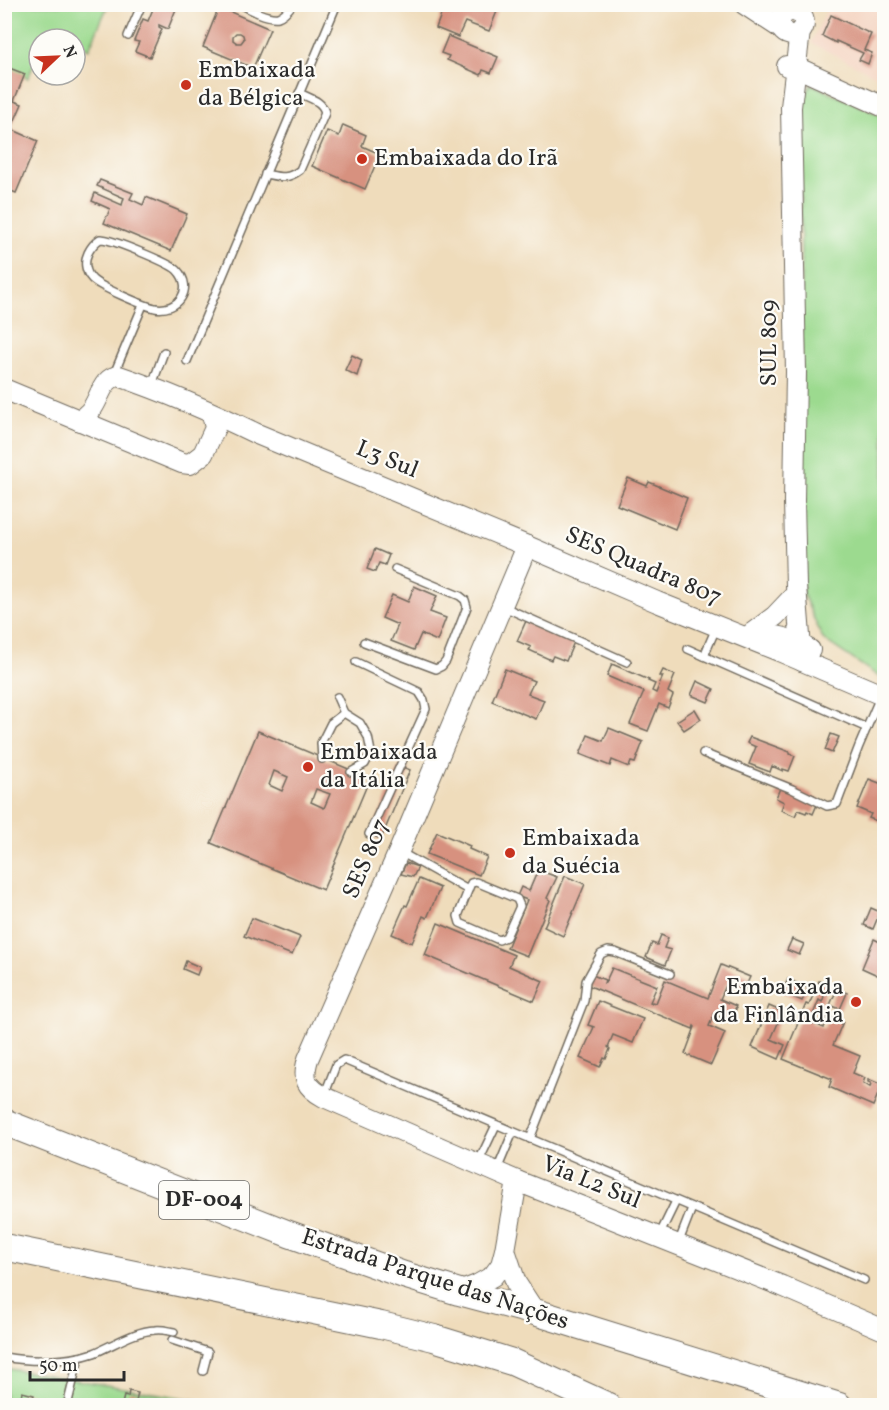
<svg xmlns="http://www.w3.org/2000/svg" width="889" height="1410" viewBox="0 0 889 1410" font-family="Vollkorn,serif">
  <rect width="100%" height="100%" fill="#fdfcf7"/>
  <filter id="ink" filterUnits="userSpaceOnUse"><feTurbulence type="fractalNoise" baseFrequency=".0167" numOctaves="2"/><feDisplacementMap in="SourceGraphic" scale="12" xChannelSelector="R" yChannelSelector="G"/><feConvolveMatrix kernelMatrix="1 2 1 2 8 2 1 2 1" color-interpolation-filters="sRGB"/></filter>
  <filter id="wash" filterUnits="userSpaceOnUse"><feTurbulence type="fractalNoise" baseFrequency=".008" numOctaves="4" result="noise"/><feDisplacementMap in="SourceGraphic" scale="24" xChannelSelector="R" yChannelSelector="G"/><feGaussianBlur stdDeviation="1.35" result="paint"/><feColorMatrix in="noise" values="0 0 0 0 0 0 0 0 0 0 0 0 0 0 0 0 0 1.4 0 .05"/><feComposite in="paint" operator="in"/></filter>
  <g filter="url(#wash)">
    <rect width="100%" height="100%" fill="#efdcbb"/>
    <path fill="#f4d3c0" d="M829,5H884V80L811,43Z"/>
    <g fill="#9cda8f" stroke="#64825d" stroke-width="1.5">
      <path d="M4,5H108L89,49L75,42V39H70L49,28L45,39H39V52L28,78L5,69Z"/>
      <path d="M811,84L884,117V680L823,639L803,594L800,110Z"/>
      <path d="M4,1368L196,1400L213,1405H5Z"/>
    </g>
    <g id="blocks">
      <g fill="#d7917f" fill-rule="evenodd">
        <path d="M155,4H178L168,29L159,25V27L162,29L150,57L135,51L139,42L134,41L143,19L148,21Z"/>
        <path d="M424,4H500L489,31L465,22L458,37L436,28L442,12Z"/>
        <path d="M219,7L270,29L253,68L203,47ZM236,33H240L243,35L244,39L241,43H237L233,40V36Z"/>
        <path d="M831,15L871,34L864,50L872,53L868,64L859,60L863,53L836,41V43L822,36Z"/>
        <path d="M448,36L498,57L491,73L483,70L481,75L447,60L449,56L441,53Z"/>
        <path d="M4,66L25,74L14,101L22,104L11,129L38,141L16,193L4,188Z"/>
        <path d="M343,125L366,135L362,146L380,154L365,189L312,166L327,131L339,136Z"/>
        <path d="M100,180L133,193L130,199L143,205L146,197L187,214L171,251L104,223L110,209L92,201L95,193L122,205L124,198L97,186Z"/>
        <path d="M352,355L362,360L357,376L345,370Z"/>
        <path d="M628,478L647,486L649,482L687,498L675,529L617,505Z"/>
        <path d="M375,549L389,555L385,565L379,563L375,572L367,569Z"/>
        <path d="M414,586L437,596L430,612L446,618L437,641L421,634L414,650L391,641L398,625L382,618L392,595L408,602Z"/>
        <path d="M526,621L574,642L566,661L553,656L551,660L529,650L531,647L517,641Z"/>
        <path d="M612,664L649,680L648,681L655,684L652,691L656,693L663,676H660L663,670L675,675L668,692L673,695L668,708L659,704L648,731L630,724L644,692L607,676Z"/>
        <path d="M505,669L534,681L528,694L544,700L536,719L492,701Z"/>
        <path d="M697,681L714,689L708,702L691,695Z"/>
        <path d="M695,709L701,719L684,730L677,721Z"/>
        <path d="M609,728L643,742L635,763L631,762L629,767L612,760L610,766L580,754L588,735L603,741Z"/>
        <path d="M258,731L370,778L323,890L211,843ZM274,771L288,777L282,791L269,785ZM316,789L330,794L324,808L311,802Z"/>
        <path d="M831,734L839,737L832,753L825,750Z"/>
        <path d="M750,737L790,752V754L795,756L789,771L783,769V771L772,766L770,772L749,764L756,747L747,743Z"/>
        <path d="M400,766L410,770L381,839L371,835Z"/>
        <path d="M884,777V824L869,818L871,814L857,808L869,779L882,784Z"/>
        <path d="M782,783L791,785L814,795L813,797L819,800L813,814L807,811L806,813L798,810L795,816L781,810L784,802L776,798Z"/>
        <path d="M437,832L470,846L469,849L487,857L479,875L427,854Z"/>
        <path d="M406,863L418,867L413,877L401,874Z"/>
        <path d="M538,870L557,877L547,898L550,900L527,956L507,948L527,900L517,896L521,887L529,891Z"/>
        <path d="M565,876L585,884L563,936L544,927Z"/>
        <path d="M419,879L440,888L427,918L423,916L412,943L392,934L405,905L407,906Z"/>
        <path d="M871,908L880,912L873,929L864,925Z"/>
        <path d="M252,918L300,937L292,955L244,936Z"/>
        <path d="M438,923L514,955L509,966L543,981L534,1001L425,955Z"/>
        <path d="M661,935L668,938L664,948L671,950L665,965L646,957L652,943L657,945Z"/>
        <path d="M792,939L804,944L799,955L787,950Z"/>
        <path d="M874,939L884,944V978L862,968Z"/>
        <path d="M186,961L200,967L197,975L183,969Z"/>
        <path d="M721,965L750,977L744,990L727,983L720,999L736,1006L735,1009H736L730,1022L714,1014L709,1026L725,1033L711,1065L685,1054L695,1027L694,1026L693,1029L585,984L590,974L605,980L604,983H605L612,968L657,986L650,1002L651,1003L652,1002L656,1003L665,980L708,998Z"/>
        <path d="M788,979L808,988L802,1001L782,992Z"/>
        <path d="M819,981L828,985L822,1002L819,1000L810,1022L824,1028L828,1016L843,1022L833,1045L860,1056L853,1073L865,1078L863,1083L870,1087L871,1083L868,1082V1079L882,1085L873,1106L829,1087L832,1079L783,1059L806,1004L809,1005Z"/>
        <path d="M837,989L847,993L840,1009L830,1005Z"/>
        <path d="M598,1001L643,1019L633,1043L613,1035L608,1047L610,1049L606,1059L604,1058L600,1067L580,1058L594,1027L588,1025Z"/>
        <path d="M769,1006L783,1012L771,1039L785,1045L779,1059L752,1047Z"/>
        <path d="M129,1391L138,1393L135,1406L122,1404L124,1396L128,1397Z"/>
        <path d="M22,1392L34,1395L31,1406H19Z"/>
      </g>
    </g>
  </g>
  <g filter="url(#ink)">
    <use href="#blocks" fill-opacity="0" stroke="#70695d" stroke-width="1.5"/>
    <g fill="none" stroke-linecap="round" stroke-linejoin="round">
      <g stroke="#70695d" stroke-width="10">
        <g id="lane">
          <path d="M241,4C248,9 269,19 278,17C284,15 289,9 293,4"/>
          <path d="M128,36L142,4"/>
          <path d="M265,174C280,177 287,180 300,170L325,113C323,101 309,98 299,93"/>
          <path d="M100,239C110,238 169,263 177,270C195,289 178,312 155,308C142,305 100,287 92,279C85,272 84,261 88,253C91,247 94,243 100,239Z"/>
          <path d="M187,361L337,4"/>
          <path d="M114,374L143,305"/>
          <path d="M152,385L164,352"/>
          <path d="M504,607L627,662"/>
          <path d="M364,642L436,669L442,666L446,661L467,607L465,600L460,596L395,569"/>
          <path d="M688,649L867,728"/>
          <path d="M704,656L716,628"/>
          <path d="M356,662L419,692L424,700L426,709L369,834"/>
          <path d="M337,697L344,713L360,723L368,737L371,752L365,764L351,772"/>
          <path d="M703,753L792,789L827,806L837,804L859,746L880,697"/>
          <path d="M322,759L321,743L331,723L344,713"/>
          <path d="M402,853L468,890"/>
          <path d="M476,882L517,899L520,906L506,937L499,940L460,923L458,916L471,883Z"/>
          <path d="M324,1096L336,1065L344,1060L864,1280"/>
          <path d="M530,1139L584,1001L586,981L601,954L608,951L615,952L670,974"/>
          <path d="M478,1163L496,1125"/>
          <path d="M497,1170L513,1132"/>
          <path d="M659,1236L676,1201"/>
          <path d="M678,1244L692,1208"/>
          <path d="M172,1340L208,1352L203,1371"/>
          <path d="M4,1357C31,1362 68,1362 94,1353C114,1345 134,1331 155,1330C162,1329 168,1331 174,1332"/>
          <path d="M67,1406L79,1357"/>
        </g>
      </g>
      <g stroke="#70695d" stroke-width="22">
        <g id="secondary">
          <path d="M744,4L782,29"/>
          <circle cx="792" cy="23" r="12"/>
          <path d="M800,31L791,107L796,372L794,501L796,586L802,661"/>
          <path d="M787,66L796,67L884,107"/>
          <path d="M4,389L182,463L190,464L203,454L215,428L212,414"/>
          <path d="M80,421C83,417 88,414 91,410C100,399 102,377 119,376C166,392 212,412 257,434L527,546L657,602L779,651L884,696"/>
          <path d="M527,546L399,851L308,1059C302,1079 306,1087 324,1097L517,1181L782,1286L884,1330"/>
          <path d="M751,634L775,616L793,597"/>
          <path d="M753,634C776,634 790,638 810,650"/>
          <path d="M505,1250L516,1283L535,1312"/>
          <path d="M459,1292L477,1285L493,1276L501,1265L505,1250L517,1181"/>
        </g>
      </g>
      <g stroke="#70695d" stroke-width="28">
        <g id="highway">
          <path d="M4,1122L289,1234L404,1275L459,1292L535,1312L839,1406"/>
          <path d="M4,1247L381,1325L434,1338L512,1362L608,1406"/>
        </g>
      </g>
      <use href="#lane" stroke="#fff" stroke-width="7"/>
      <use href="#secondary" stroke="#fff" stroke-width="20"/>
      <use href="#highway" stroke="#fff" stroke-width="26"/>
    </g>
  </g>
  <g fill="#c8321e" stroke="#fdfcf7" stroke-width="2">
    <circle cx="186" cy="85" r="6"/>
    <circle cx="362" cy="159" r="6"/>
    <circle cx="308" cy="767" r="6"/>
    <circle cx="510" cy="853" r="6"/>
    <circle cx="856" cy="1002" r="6"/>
  </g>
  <g text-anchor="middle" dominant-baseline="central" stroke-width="4.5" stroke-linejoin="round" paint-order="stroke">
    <rect fill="#fdfcf7" stroke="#6a6a68" stroke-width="1.5" x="159" y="1181" width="90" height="38" rx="4.5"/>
    <g font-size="22" font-weight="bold" fill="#2b2b2b">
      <text x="204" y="1200">DF-004</text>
    </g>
    <g font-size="24" fill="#2b2b2b" stroke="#fdfcf7" text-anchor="start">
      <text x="198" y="71">Embaixada<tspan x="198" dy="28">da Bélgica</tspan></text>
      <text x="374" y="159">Embaixada do Irã</text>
      <text x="320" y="753">Embaixada<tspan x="320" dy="28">da Itália</tspan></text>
      <text x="522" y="839">Embaixada<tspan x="522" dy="28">da Suécia</tspan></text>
      <text x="844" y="988" text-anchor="end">Embaixada<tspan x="844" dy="28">da Finlândia</tspan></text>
    </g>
    <g font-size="24" fill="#2b2b2b" stroke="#fdfcf7">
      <text transform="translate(770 343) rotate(-90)">SUL 809</text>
      <text transform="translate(387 460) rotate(22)">L3 Sul</text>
      <text transform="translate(643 567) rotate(23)">SES Quadra 807</text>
      <text transform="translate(367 859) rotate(-67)">SES 807</text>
      <text transform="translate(591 1183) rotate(22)">Via L2 Sul</text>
      <text transform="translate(435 1280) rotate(18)">Estrada Parque das Nações</text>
    </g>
  </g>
  <rect width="889" height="1410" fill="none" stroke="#fdfcf7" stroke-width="24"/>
  <g transform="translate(57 57) rotate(67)"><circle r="28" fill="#fdfcf7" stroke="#a9a8a5" stroke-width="1.5"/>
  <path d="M0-4.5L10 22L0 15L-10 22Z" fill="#c8321e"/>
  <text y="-9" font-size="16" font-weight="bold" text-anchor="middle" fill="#2b2b2b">N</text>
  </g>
  <path d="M30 1371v9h94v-9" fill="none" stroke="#2b2b2b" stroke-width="3"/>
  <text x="39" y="1371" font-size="18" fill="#2b2b2b" stroke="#fdfcf7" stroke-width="4.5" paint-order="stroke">50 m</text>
</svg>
